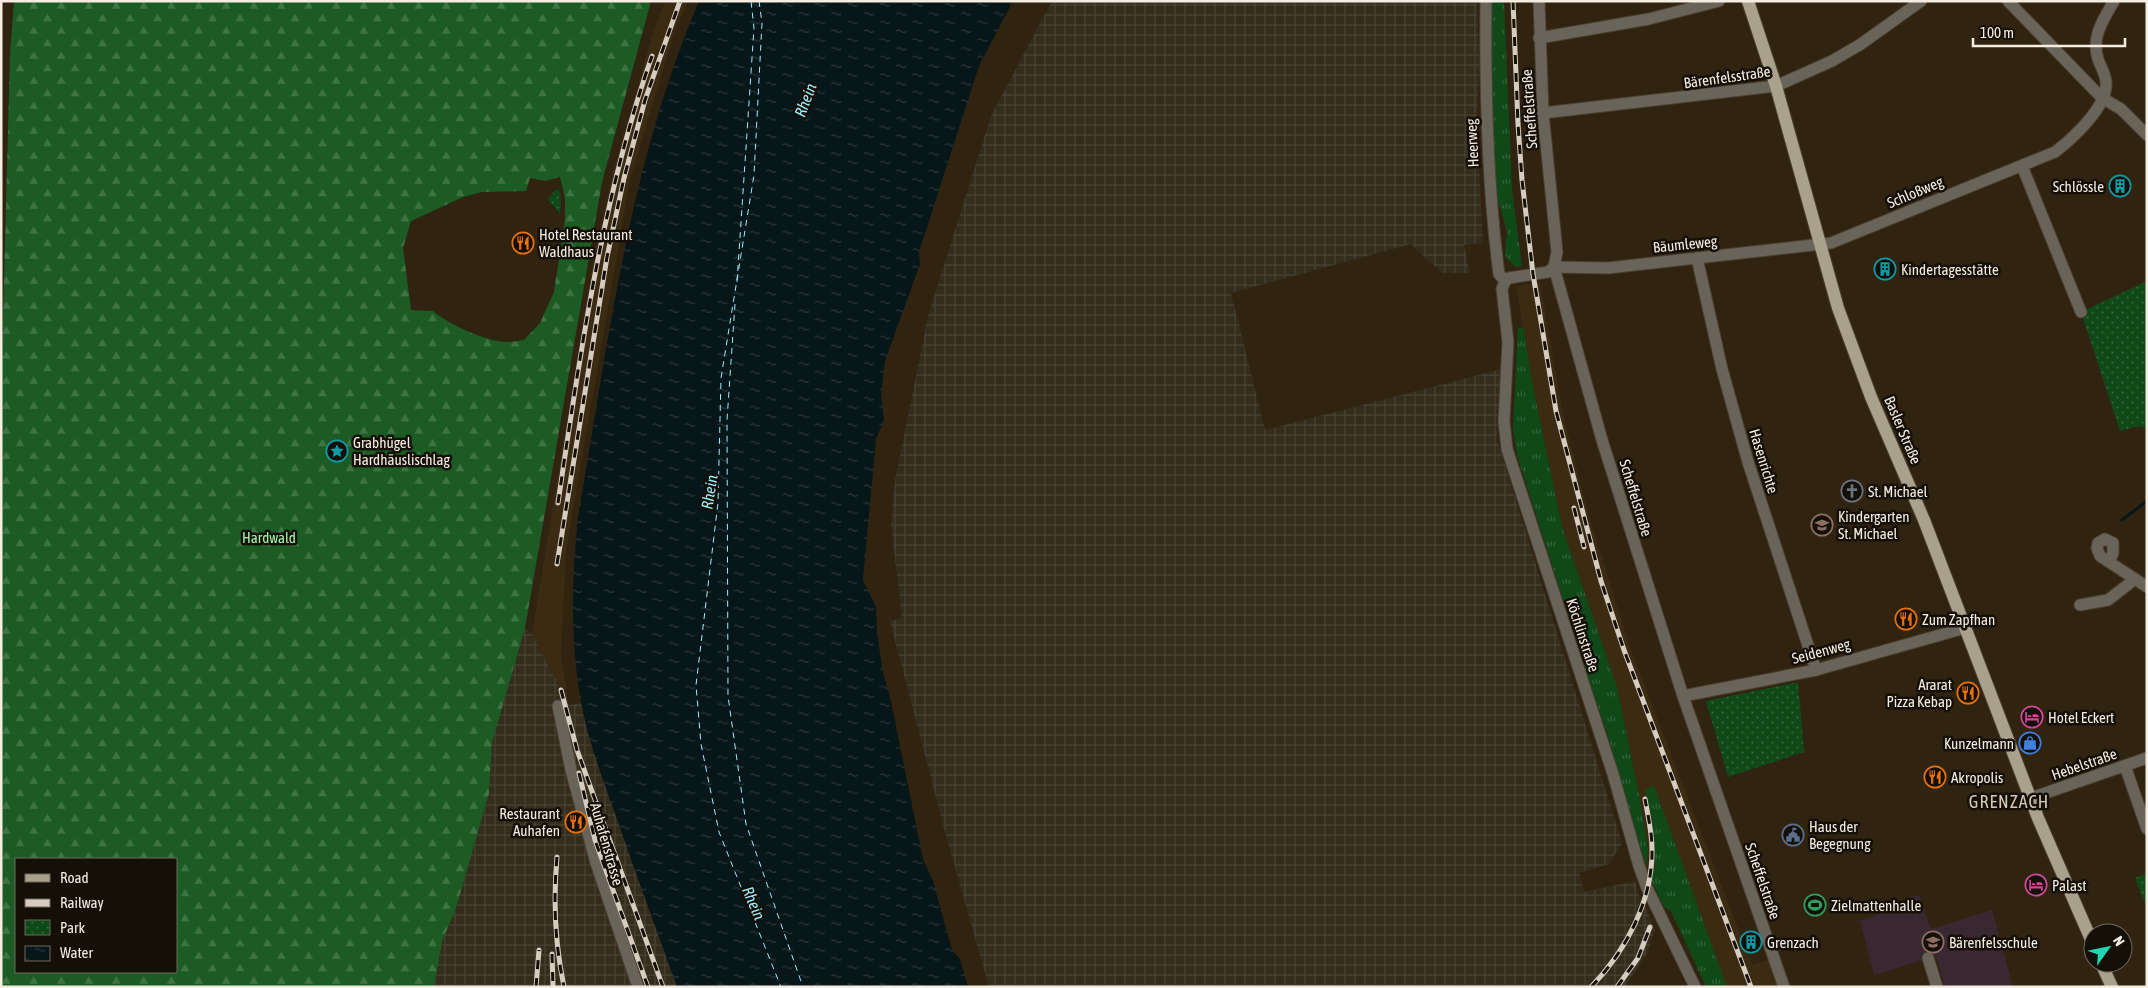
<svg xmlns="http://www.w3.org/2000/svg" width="2148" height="988" viewBox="0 0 2148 988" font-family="'Asap Condensed',sans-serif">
  <defs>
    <pattern id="industrial-grid" width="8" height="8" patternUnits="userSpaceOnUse" patternTransform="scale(1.25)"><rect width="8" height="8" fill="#342d1c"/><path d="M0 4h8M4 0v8" fill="none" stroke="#484232"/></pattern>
    <pattern id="grass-tufts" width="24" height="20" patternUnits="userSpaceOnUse" patternTransform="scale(1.25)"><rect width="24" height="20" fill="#104918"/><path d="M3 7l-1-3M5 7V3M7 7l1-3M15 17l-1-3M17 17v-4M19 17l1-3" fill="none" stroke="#336439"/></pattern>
    <pattern id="forest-firs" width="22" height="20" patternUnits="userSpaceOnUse" patternTransform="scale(1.25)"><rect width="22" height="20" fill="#1c5c24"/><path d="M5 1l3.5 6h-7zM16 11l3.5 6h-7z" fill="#3e7444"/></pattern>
    <pattern id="park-dots" width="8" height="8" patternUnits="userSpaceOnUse" patternTransform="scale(1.25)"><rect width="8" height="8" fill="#104918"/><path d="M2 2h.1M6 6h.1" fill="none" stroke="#336439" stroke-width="1.8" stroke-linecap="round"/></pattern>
    <pattern id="water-ripples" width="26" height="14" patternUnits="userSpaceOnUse" patternTransform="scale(1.25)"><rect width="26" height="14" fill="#071619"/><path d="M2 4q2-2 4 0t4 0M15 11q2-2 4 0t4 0" fill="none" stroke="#2c383a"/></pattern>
  </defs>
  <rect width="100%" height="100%" fill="#302411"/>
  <g fill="#3b2b12">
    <path d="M665,1H688L675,30L630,180L566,551L561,656L569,705L532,634L593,261L612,176L653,33Z"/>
    <path d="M1540,282L1562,410L1588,513L1630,647L1752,965L1768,960L1778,987H1706L1671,911L1664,907L1646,867L1648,848L1640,800L1617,687L1562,527L1532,382L1516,286Z"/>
  </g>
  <g fill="url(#industrial-grid)">
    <path d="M1052,1H1477L1479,62L1477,123L1483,243L1464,245L1470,273H1442L1411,244L1231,293L1265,430L1502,369L1497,439L1622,843L1609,864L1579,873L1584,892L1635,881L1642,906L1646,907L1655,930L1647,953L1625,987H989L945,832L890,621L902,618L891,524L895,481L928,316L991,116Z"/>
    <path d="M525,628L532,634L569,705L582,703L600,771L677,987H434L442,942L457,905L489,793L492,743Z"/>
  </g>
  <path fill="#392831" d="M1919,895L1931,929L1992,910L2013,987H1945L1936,956L1874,975L1860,920L1910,905L1908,898Z"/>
  <g fill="url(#grass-tufts)">
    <path d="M1489,1H1504L1512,190L1522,266L1516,267L1507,259L1505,254L1507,231L1494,187Z"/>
    <path d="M1523,327L1532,382L1562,527L1617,687L1640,800L1648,848L1646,867L1608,736L1584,665C1585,653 1584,644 1575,637L1517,455L1513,429L1518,328Z"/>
    <path d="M1654,786L1727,987H1706L1671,911L1664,907L1651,879L1655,864L1652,821L1645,789Z"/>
  </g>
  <path fill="url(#forest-firs)" fill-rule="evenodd" d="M14,1H651L602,182L525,628L492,743L489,793L457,905L442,942L434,987H1V392L10,55ZM560,177L565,198V219L554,292L540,323L524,340C518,341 511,342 505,342C486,341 447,324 433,311L411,310L403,248L411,221L463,197L482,192L526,191L530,178L545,181ZM16,859H176V972H16Z"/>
  <g fill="url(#park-dots)">
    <path d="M559,189L561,199L560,213L548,200L554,191Z"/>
    <path d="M2147,281V429L2139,426L2120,431L2081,312Z"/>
    <path d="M1798,682L1804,752L1728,777L1706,701Z"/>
    <path d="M2147,874V908L2135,878Z"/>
  </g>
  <path fill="url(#water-ripples)" d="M699,1H1013L979,66L919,252L920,264L885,361L881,394L884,420L876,439L863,580L876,607L877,632L883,673L891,701L923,859L933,881L952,950L960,959L968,987H677C657,931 636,875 617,819C605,785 592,752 584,717C570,652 571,583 578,517C608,344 629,164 699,1Z"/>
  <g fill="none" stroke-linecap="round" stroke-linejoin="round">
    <path stroke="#071619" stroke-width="3" d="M2122,520L2147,501"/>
    <g stroke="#9beffd" stroke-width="1" stroke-dasharray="6 5" stroke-linecap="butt">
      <path d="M759,1L762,23L754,175L721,378L718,503L696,685L701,744L719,832L781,987"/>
      <path d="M737,282L754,28L751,1"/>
      <path d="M735,304L727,420L728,696L746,824L803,987"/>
    </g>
    <g stroke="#4c402e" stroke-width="13">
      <g id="street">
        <path d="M1486,1C1485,93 1487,183 1499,274L1505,281"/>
        <path d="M1539,1L1543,113L1557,252L1554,267L1602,440L1683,696L1784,987"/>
        <path d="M2008,1L2102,98L2121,109L2147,135"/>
        <path d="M1539,38L1649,19L1719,1"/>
        <path d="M1543,113L1776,86L1832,61L1861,44L1921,1"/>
        <path d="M2022,166L2081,312"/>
        <path d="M1697,258L1722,369L1748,462L1816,670"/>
        <path d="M1554,267L1608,268L1831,243L2055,152C2072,139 2106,108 2106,85C2107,76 2101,68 2098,59C2091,37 2103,20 2114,1"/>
        <path d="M1505,281L1502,289L1508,342L1504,421L1507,449L1613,774L1639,866L1647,888L1695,987"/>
        <path d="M1505,281L1509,278L1548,272L1554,267"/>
        <path d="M2109,562L2113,553V543L2105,539L2098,543L2097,548L2100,556L2147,587"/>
        <path d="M2080,605L2108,600L2135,579"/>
        <path d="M1683,696L1816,670L1965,628"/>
        <path d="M558,706L571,770L596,863L638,987"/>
        <path d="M2125,766L2147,829"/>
        <path d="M2031,798L2147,758"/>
        <path d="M1928,958L1937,987"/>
      </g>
    </g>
    <g stroke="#4c402e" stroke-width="14">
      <g id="primary">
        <path d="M1748,1L1776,86L1838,308L1871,397L1924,520L2038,818L2093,944"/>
        <path d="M2101,963L2112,987"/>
      </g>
    </g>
    <use href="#street" stroke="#68645a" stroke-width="11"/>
    <use href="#primary" stroke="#aaa18d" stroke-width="12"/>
    <g stroke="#d6ccc0" stroke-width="5">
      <g id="rail">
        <path d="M1513,1L1518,124L1522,180L1533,274L1556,411L1601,581L1624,650L1751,987"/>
        <path d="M558,503C580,354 602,198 652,56"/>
        <path d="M1574,508L1584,547"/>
        <path d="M557,564L607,257L624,178L645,100L680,1"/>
        <path d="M561,690L577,750L663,987"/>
        <path d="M579,773L595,840L648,987"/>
        <path d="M557,857C553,901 555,944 564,987"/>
        <path d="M552,954L553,987"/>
        <path d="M536,987L539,950"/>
        <path d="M1591,987C1626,951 1653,900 1652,849C1652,832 1648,816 1645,799"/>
        <path d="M1617,987L1638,958L1650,927"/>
      </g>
    </g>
    <use href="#rail" stroke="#140f07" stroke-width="3" stroke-dasharray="9" stroke-linecap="butt"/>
  </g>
  <defs>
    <g id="building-ring" transform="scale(1.125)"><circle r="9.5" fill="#140f07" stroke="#0f9aa8" stroke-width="1.5"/><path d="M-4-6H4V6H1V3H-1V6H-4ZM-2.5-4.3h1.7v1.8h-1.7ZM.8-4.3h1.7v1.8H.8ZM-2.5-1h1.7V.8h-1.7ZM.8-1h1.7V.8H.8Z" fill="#0f9aa8"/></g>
    <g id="restaurant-ring" transform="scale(1.125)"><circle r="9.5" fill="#140f07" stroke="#e8710a" stroke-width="1.5"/><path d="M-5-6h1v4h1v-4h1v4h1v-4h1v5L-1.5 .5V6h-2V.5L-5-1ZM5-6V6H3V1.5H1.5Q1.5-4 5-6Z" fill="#e8710a"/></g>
    <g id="sight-ring" transform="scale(1.125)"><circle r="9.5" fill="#140f07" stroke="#0f9aa8" stroke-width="1.5"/><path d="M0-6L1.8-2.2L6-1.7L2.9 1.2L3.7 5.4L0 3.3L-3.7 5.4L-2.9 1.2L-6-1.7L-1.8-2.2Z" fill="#0f9aa8"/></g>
    <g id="church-ring" transform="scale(1.125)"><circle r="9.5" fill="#140f07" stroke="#6b7280" stroke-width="1.5"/><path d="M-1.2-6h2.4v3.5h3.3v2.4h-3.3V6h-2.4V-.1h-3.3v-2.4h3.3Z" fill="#6b7280"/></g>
    <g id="school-ring" transform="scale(1.125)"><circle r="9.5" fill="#140f07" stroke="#8d6e63" stroke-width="1.5"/><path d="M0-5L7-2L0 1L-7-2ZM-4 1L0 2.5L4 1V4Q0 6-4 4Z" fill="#8d6e63"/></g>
    <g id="hotel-ring" transform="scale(1.125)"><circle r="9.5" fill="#140f07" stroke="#d1479c" stroke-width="1.5"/><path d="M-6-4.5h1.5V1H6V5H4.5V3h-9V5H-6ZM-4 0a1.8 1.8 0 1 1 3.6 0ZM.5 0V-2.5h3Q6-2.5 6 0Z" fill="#d1479c"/></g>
    <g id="shop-ring" transform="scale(1.125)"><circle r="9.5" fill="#140f07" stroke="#3f7fe0" stroke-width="1.5"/><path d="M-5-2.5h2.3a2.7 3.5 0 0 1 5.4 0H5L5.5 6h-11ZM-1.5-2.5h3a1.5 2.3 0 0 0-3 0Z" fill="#3f7fe0"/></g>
    <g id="civic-ring" transform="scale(1.125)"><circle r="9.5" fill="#140f07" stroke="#5c6f8a" stroke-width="1.5"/><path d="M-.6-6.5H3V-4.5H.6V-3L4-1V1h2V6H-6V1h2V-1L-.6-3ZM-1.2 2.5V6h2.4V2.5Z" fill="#5c6f8a"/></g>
    <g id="stadium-ring" transform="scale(1.125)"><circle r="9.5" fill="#140f07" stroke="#2e9e5b" stroke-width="1.5"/><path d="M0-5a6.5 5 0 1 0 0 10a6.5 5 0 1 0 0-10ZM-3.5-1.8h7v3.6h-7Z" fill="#2e9e5b"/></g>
  </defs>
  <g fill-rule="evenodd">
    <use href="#building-ring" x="2120" y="186"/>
    <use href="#restaurant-ring" x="523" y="243"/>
    <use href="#building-ring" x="1885" y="269"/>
    <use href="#sight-ring" x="337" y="451"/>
    <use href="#church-ring" x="1852" y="491"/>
    <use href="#school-ring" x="1822" y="525"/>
    <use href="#restaurant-ring" x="1906" y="619"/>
    <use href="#restaurant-ring" x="1968" y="693"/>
    <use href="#hotel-ring" x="2032" y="717"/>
    <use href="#shop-ring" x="2030" y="743"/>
    <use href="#restaurant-ring" x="1935" y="777"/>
    <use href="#restaurant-ring" x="576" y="822"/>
    <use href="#civic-ring" x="1793" y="835"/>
    <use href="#hotel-ring" x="2036" y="885"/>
    <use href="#stadium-ring" x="1815" y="905"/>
    <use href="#building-ring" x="1751" y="942"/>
    <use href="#school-ring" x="1933" y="942"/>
  </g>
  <g text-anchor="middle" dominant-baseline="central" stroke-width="5" stroke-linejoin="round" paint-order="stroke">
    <g font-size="15" fill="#f6ede2" stroke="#140f07">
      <text transform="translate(1727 77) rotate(-8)">Bärenfelsstraße</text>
      <text transform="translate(1529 109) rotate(-94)">Scheffelstraße</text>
      <text transform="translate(1472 143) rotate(-93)">Heerweg</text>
      <text transform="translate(1915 192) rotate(-23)">Schloßweg</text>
      <text transform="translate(1685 244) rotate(-6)">Bäumleweg</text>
      <text transform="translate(1903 430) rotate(67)">Basler Straße</text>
      <text transform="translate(1764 461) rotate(73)">Hasenrichte</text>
      <text transform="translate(1636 498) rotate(73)">Scheffelstraße</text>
      <text transform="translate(1583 635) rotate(72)">Köchlinstraße</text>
      <text transform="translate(1821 651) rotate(-15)">Seidenweg</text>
      <text transform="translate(2084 764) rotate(-19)">Hebelstraße</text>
      <text transform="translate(607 844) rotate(74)">Auhafenstrasse</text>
      <text transform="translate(1763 881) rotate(71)">Scheffelstraße</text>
    </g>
    <g font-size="15" fill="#f6ede2" stroke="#140f07" text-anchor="start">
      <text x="2104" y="186" text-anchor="end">Schlössle</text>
      <text x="539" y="234">Hotel Restaurant<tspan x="539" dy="17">Waldhaus</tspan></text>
      <text x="1901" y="269">Kindertagesstätte</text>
      <text x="353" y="442">Grabhügel<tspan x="353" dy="17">Hardhäuslischlag</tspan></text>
      <text x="1868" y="491">St. Michael</text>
      <text x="1838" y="516">Kindergarten<tspan x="1838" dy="17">St. Michael</tspan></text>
      <text x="1922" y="619">Zum Zapfhan</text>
      <text x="1952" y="684" text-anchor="end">Ararat<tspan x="1952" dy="17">Pizza Kebap</tspan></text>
      <text x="2048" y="717">Hotel Eckert</text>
      <text x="2014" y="743" text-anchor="end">Kunzelmann</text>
      <text x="1951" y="777">Akropolis</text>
      <text x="560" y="813" text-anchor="end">Restaurant<tspan x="560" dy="17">Auhafen</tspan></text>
      <text x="1809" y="826">Haus der<tspan x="1809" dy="17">Begegnung</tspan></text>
      <text x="2052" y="885">Palast</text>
      <text x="1831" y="905">Zielmattenhalle</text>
      <text x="1767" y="942">Grenzach</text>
      <text x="1949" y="942">Bärenfelsschule</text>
    </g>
    <g font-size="15" fill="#a1f7a5" stroke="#140f07">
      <text x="269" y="537">Hardwald</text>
    </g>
    <g font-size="16" font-style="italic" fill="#9beffd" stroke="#140f07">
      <text transform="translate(805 100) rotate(-69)">Rhein</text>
      <text transform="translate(709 492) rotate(-81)">Rhein</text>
      <text transform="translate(754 903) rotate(67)">Rhein</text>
    </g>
    <g font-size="18" letter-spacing="1" fill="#d8c8b1" stroke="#140f07">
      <text x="2009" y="801">GRENZACH</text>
    </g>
  </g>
  <rect width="2148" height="988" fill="none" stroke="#f6ede2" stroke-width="5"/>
  <rect x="15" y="858" width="162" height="115" fill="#140f07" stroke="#6e685f"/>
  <rect x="25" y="874" width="25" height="8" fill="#aaa18d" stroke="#6e685f"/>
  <text x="60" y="883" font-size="15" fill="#f6ede2">Road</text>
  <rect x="25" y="899" width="25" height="8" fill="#d6ccc0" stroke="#6e685f"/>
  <text x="60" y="908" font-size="15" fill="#f6ede2">Railway</text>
  <rect x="25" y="920" width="25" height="15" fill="url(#park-dots)" stroke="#6e685f"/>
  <text x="60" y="933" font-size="15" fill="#f6ede2">Park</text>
  <rect x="25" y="946" width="25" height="15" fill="url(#water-ripples)" stroke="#6e685f"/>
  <text x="60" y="958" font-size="15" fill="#f6ede2">Water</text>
  <g transform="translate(2108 948) rotate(57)"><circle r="24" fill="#140f07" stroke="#6e685f"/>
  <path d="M0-4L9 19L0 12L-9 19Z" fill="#21d5af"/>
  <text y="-8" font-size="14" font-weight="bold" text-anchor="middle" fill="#f6ede2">N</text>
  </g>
  <path d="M1973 38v8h152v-8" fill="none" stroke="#f6ede2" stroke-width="2.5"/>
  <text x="1980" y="38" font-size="15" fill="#f6ede2" stroke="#140f07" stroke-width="4" paint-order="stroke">100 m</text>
</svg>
